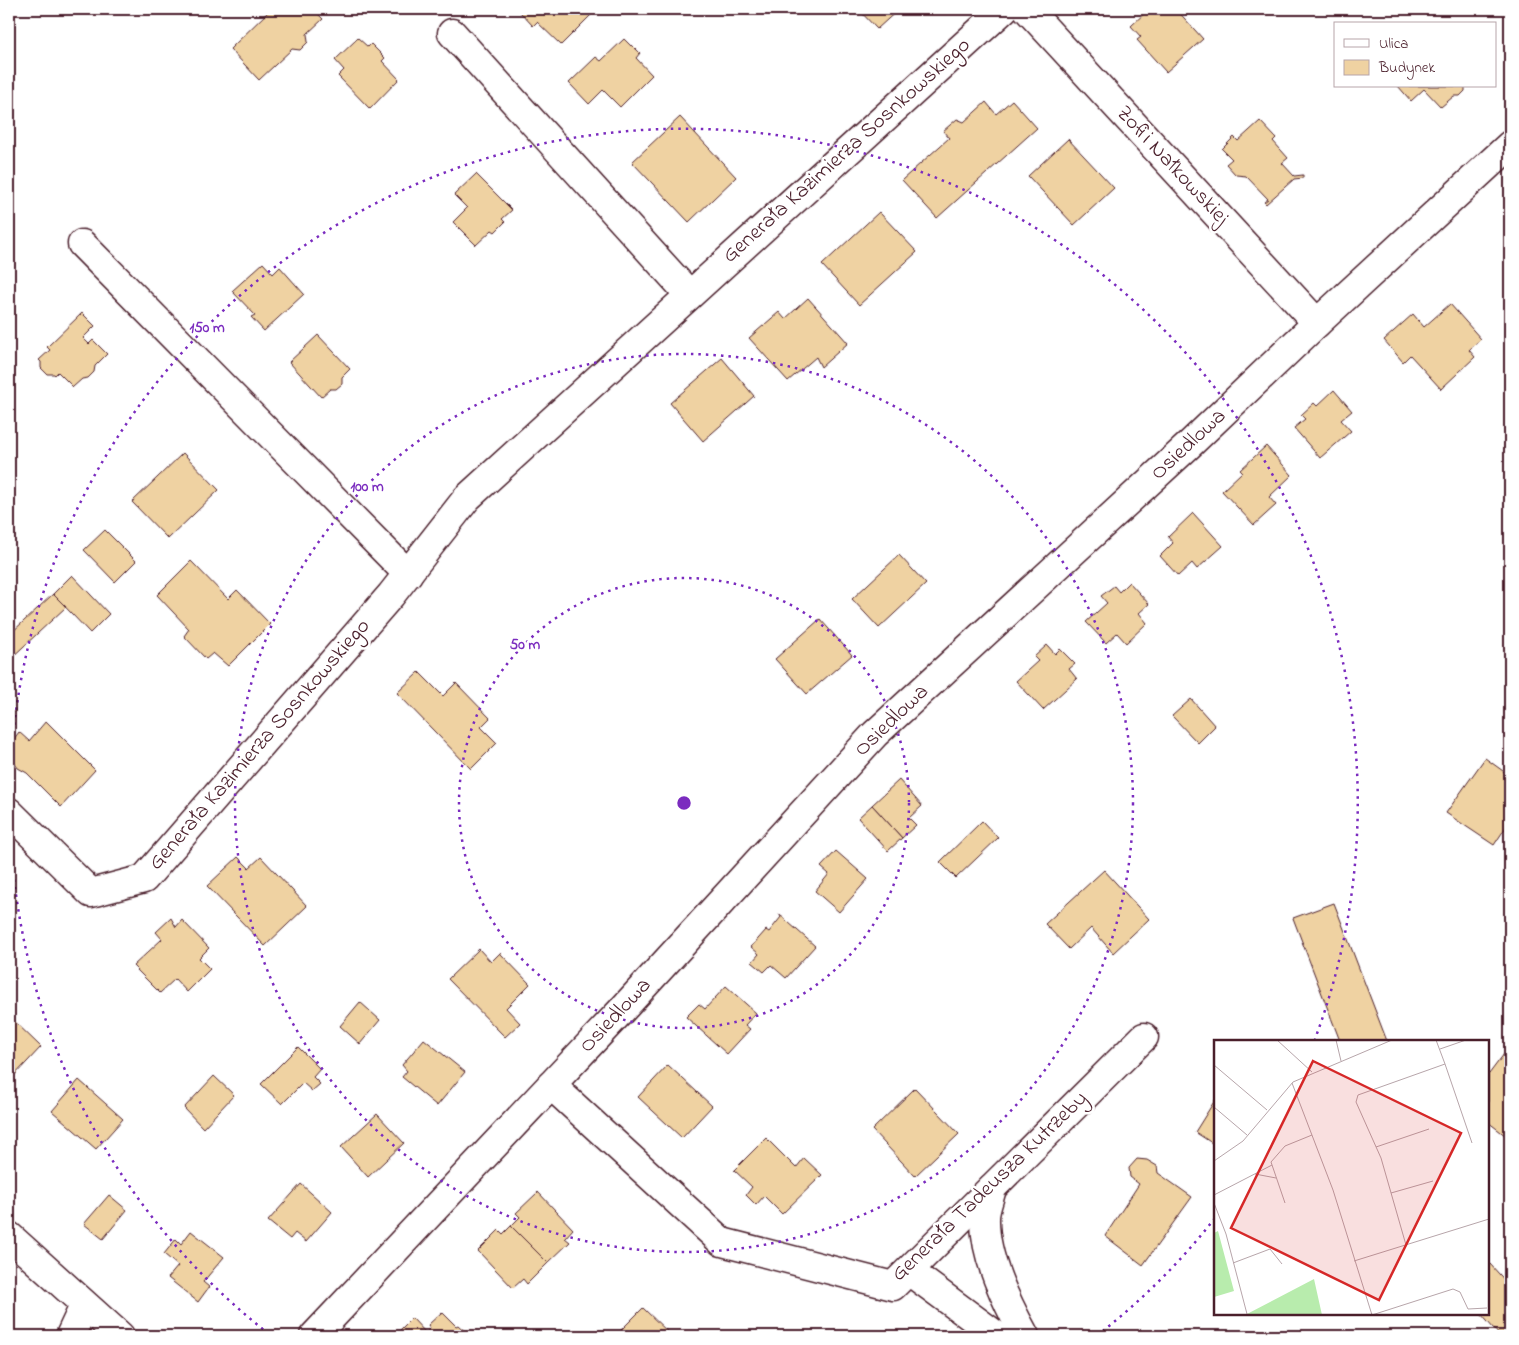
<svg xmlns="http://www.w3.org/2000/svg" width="1519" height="1345" viewBox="0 0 1519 1345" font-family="'Indie Flower',sans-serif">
  <rect width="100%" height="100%" fill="#fff"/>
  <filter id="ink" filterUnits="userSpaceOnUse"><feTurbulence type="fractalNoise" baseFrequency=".02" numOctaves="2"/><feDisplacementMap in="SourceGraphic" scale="10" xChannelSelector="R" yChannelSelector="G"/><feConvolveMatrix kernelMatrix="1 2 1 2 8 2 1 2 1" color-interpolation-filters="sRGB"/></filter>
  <g filter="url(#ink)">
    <g fill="#efd2a2" stroke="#4a1f2b">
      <path d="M271,9H313L323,19L307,34L308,42L300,50L292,49L259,80L230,49Z"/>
      <path d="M523,9H591L594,12L561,45L537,22L533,26L520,12Z"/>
      <path d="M858,9H899L877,29Z"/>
      <path d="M1149,9H1176L1203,39L1166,72L1137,40L1141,37L1131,26Z"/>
      <path d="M358,38L368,47L371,44L385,58L382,61L399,79L370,109L338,76L344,70L335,60Z"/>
      <path d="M624,39L631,46L632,45L640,53L636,58L652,75L620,107L603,90L589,104L569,83L596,57L601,61Z"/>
      <path d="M1398,86H1465V91L1460,96H1454L1441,107L1424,89L1411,101Z"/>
      <path d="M1012,100L1037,128L937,218L902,180L949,138L943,131L957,119L964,122L986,102L996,114Z"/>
      <path d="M680,117L736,177L689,222L632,162Z"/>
      <path d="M1260,121L1276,138L1273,141L1288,158L1282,163L1294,176L1303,175V178L1294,179L1266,204L1264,202L1268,199L1246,176L1236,175L1226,164L1232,159L1222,149L1234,137L1238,141Z"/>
      <path d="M1068,139L1114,188L1074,225L1028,176Z"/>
      <path d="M476,174L512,210L502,219L505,222L495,232L492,230L476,245L453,222L467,208L454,195Z"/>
      <path d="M879,212L917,252L859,305L822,265Z"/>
      <path d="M263,263L273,274L280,267L304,294L264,331L251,317L255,315L232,291Z"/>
      <path d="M808,298L848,343L821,367L816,357L788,381L749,338L779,312L785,319Z"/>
      <path d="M1450,304L1481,339L1469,350L1475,357L1441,389L1410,355L1403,362L1384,340L1413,314L1424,327Z"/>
      <path d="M82,313L95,326L83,338L89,344L93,340L107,354L95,366L94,372L88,378L82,379L73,387L58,372L55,375L54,374H47L41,368V362L39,360L50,350L47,347Z"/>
      <path d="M318,335L350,369L342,377V384L336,389H330L321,397L289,362Z"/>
      <path d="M722,358L754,396L703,441L670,403Z"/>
      <path d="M1334,390L1352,411L1341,420L1351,431L1320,458L1294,428L1305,419L1301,415L1314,403L1317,406Z"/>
      <path d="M1266,446L1292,475L1269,497L1276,505L1254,525L1222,491L1242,472L1240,470Z"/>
      <path d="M183,453L219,490L168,539L132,502Z"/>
      <path d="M1193,513L1223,546L1197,569L1192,563L1178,576L1160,556L1173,543L1168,537Z"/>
      <path d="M105,530L136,561L115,582L84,550Z"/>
      <path d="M899,555L926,584L879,628L852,599Z"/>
      <path d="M191,561L228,599L237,590L270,624L228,666L213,653L206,659L184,636L189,629L157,595Z"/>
      <path d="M72,575L109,614L90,633L53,594Z"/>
      <path d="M1129,582L1149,604L1139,613L1147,623L1126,643L1117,633L1106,643L1086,622L1107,603L1101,596L1114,586L1119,592Z"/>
      <path d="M53,594L66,607L9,660V635Z"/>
      <path d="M820,619L852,655L807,694L775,659Z"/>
      <path d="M1047,645L1055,654L1060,649L1075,664L1069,669L1077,679L1043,710L1016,681L1038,661L1034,657Z"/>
      <path d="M419,672L443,696L456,683L490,718L481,727L497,743L471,769L397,693Z"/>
      <path d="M1191,699L1215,726L1198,743L1172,716Z"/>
      <path d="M46,721L95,770L61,807L27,773L18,768L10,757V744L19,732L29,741Z"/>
      <path d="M1485,758L1510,776V821L1494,845L1446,813Z"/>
      <path d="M899,780L922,806L909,818L916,825L902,838L872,805Z"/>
      <path d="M872,805L902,838L888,851L858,818Z"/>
      <path d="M982,821L998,838L956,878L940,862Z"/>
      <path d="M836,851L868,879L839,912L815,891L829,874L821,867Z"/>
      <path d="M238,857L249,868L261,857L307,906L265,946L207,886Z"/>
      <path d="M1104,870L1149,919L1113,953L1091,928L1069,949L1045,924Z"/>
      <path d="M1334,903L1387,1041H1340L1293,918Z"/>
      <path d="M779,914L815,946L786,978L771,965L764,972L752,962L759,954L751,947L766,930L769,932L781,917Z"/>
      <path d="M171,918L176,927L182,920L209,948L199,958L210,969L187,992L175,979L160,993L133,966L162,939L156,932Z"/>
      <path d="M479,949L491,962L500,953L530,984L506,1008L520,1023L505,1037L448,979Z"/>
      <path d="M726,986L756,1013L745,1025L750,1029L727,1054L686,1017L699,1004L705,1009Z"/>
      <path d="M360,1002L380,1020L360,1044L340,1026Z"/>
      <path d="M9,1016L41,1047L12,1078L9,1074Z"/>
      <path d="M424,1039L465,1072L437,1106L402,1077L407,1071L402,1065Z"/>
      <path d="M298,1047L320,1069L313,1077L320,1084L312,1091L303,1083L282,1104L261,1084Z"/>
      <path d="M1504,1054L1510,1059V1139L1488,1122V1073L1489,1074Z"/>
      <path d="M668,1065L712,1106L682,1138L638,1097Z"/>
      <path d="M214,1076L234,1095L203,1128L184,1108Z"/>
      <path d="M79,1080L123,1119L96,1149L52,1111Z"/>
      <path d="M915,1088L959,1134L915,1176L872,1130Z"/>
      <path d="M1215,1100V1145L1195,1132Z"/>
      <path d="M377,1114L404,1143L368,1177L341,1147Z"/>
      <path d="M766,1138L796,1168L804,1158L822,1175L782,1214L764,1196L756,1205L746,1195L752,1187L734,1170Z"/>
      <path d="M1137,1159L1147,1160L1157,1166L1158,1173L1192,1197L1143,1265L1105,1236L1139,1184L1130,1177L1129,1168Z"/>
      <path d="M301,1184L332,1212L306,1242L295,1233L290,1239L268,1221Z"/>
      <path d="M538,1192L573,1229L565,1238L570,1242L548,1263L511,1226L520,1217L516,1213Z"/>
      <path d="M109,1195L127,1210L103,1239L84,1224Z"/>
      <path d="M511,1226L548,1263L527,1284L523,1279L513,1288L478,1251L499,1230L503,1234Z"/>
      <path d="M191,1231L224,1257L203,1282L209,1287L198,1302L168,1278L178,1266L164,1254L176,1239L181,1244Z"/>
      <path d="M1490,1264L1510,1286L1509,1336H1500L1481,1314H1488V1266Z"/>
      <path d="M643,1308L672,1336H615Z"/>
      <path d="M442,1312L456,1326L458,1325L470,1336H394L412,1318L426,1333L430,1328L428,1325Z"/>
    </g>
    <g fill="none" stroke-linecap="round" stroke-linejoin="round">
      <g stroke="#4a1f2b" stroke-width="31">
        <g id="minor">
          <path d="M1027,9L1317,323"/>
          <path d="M452,33L689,294"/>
          <path d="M82,244L408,574"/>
          <path d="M9,812L91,893L144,879L391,595L467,498L1004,9"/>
          <path d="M551,1085L722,1242L893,1286L1144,1037"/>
          <path d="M992,1188C990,1198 985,1208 985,1218C984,1257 1007,1303 1025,1336"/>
          <path d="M9,1236L120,1336"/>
          <path d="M909,1271L997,1336"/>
          <path d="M70,1336L84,1306"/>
          <path d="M314,1336L621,1011L875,734L1188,446L1317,323L1510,145"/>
        </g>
      </g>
      <use href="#minor" stroke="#fff" stroke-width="28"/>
    </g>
  </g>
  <g fill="none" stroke="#7b2cbf" stroke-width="2.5" stroke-dasharray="2.5 5">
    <circle cx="684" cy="803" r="225"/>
    <circle cx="684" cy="803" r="449"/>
    <path d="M1215 1218A674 674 0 0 1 1099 1334M269 1334A674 674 0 1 1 1315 1039"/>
  </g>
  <g text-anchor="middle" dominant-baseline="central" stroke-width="5" stroke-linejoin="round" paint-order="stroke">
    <g font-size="22" fill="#4a1f2b" stroke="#fff">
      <text transform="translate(847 151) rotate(-42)">Generała Kazimierza Sosnkowskiego</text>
      <text transform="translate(1172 166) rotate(47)">Zofii Nałkowskiej</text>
      <text transform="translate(1189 445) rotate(-43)">Osiedlowa</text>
      <text transform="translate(892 721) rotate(-44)">Osiedlowa</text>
      <text transform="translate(260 745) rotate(-49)">Generała Kazimierza Sosnkowskiego</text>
      <text transform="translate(616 1016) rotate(-47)">Osiedlowa</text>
      <text transform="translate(990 1187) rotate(-44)">Generała Tadeusza Kutrzeby</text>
    </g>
  </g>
  <g transform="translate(1214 1040)">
    <rect width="275" height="275" fill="#fff"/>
    <path d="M4,191L20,251L0,257V193ZM100,239L108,275H33V274Z" fill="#b8ecad"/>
    <path fill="none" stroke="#b7a5aa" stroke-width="1" d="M63,0L98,32M122,0L127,21M226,9L252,0M231,24L258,103M0,25L53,70M78,43L119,150L158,275M0,67L33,95M162,107L215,89M0,121L29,101L79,42L178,0M41,134L62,138M177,153L219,141M0,155L58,125M0,163L12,194L33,274M71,163L57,122L71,106L98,95M192,205L167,118L142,62L144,55L231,24L222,0M140,221L275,179M19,223L56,209L68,224M158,275L239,249L246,252L254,269L273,268"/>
    <path fill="#d62828" fill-opacity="0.15" stroke="#d62828" stroke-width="2.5" d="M99,21L247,93L165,260L17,188Z"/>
    <rect width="275" height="275" fill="none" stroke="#4a1f2b" stroke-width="2.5"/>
  </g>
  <circle cx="684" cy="803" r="8" fill="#7b2cbf" stroke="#fff" stroke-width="2.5"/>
  <g font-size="15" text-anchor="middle" font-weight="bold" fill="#7b2cbf" stroke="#fff" stroke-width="5" stroke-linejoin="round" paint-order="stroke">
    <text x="207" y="332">150 m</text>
    <text x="367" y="491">100 m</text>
    <text x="525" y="649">50 m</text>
  </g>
  <rect width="1519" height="1345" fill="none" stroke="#fff" stroke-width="30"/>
  <rect x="15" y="15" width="1489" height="1315" fill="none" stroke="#4a1f2b" stroke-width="2" filter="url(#ink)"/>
  <rect x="1334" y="22" width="162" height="65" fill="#ffffff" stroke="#b7a5aa"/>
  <rect x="1344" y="39" width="25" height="8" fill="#ffffff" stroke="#b7a5aa"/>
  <text x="1379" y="48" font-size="15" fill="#4a1f2b">Ulica</text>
  <rect x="1344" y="60" width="25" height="15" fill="#efd2a2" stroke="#b7a5aa"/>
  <text x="1379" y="72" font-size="15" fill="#4a1f2b">Budynek</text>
</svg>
